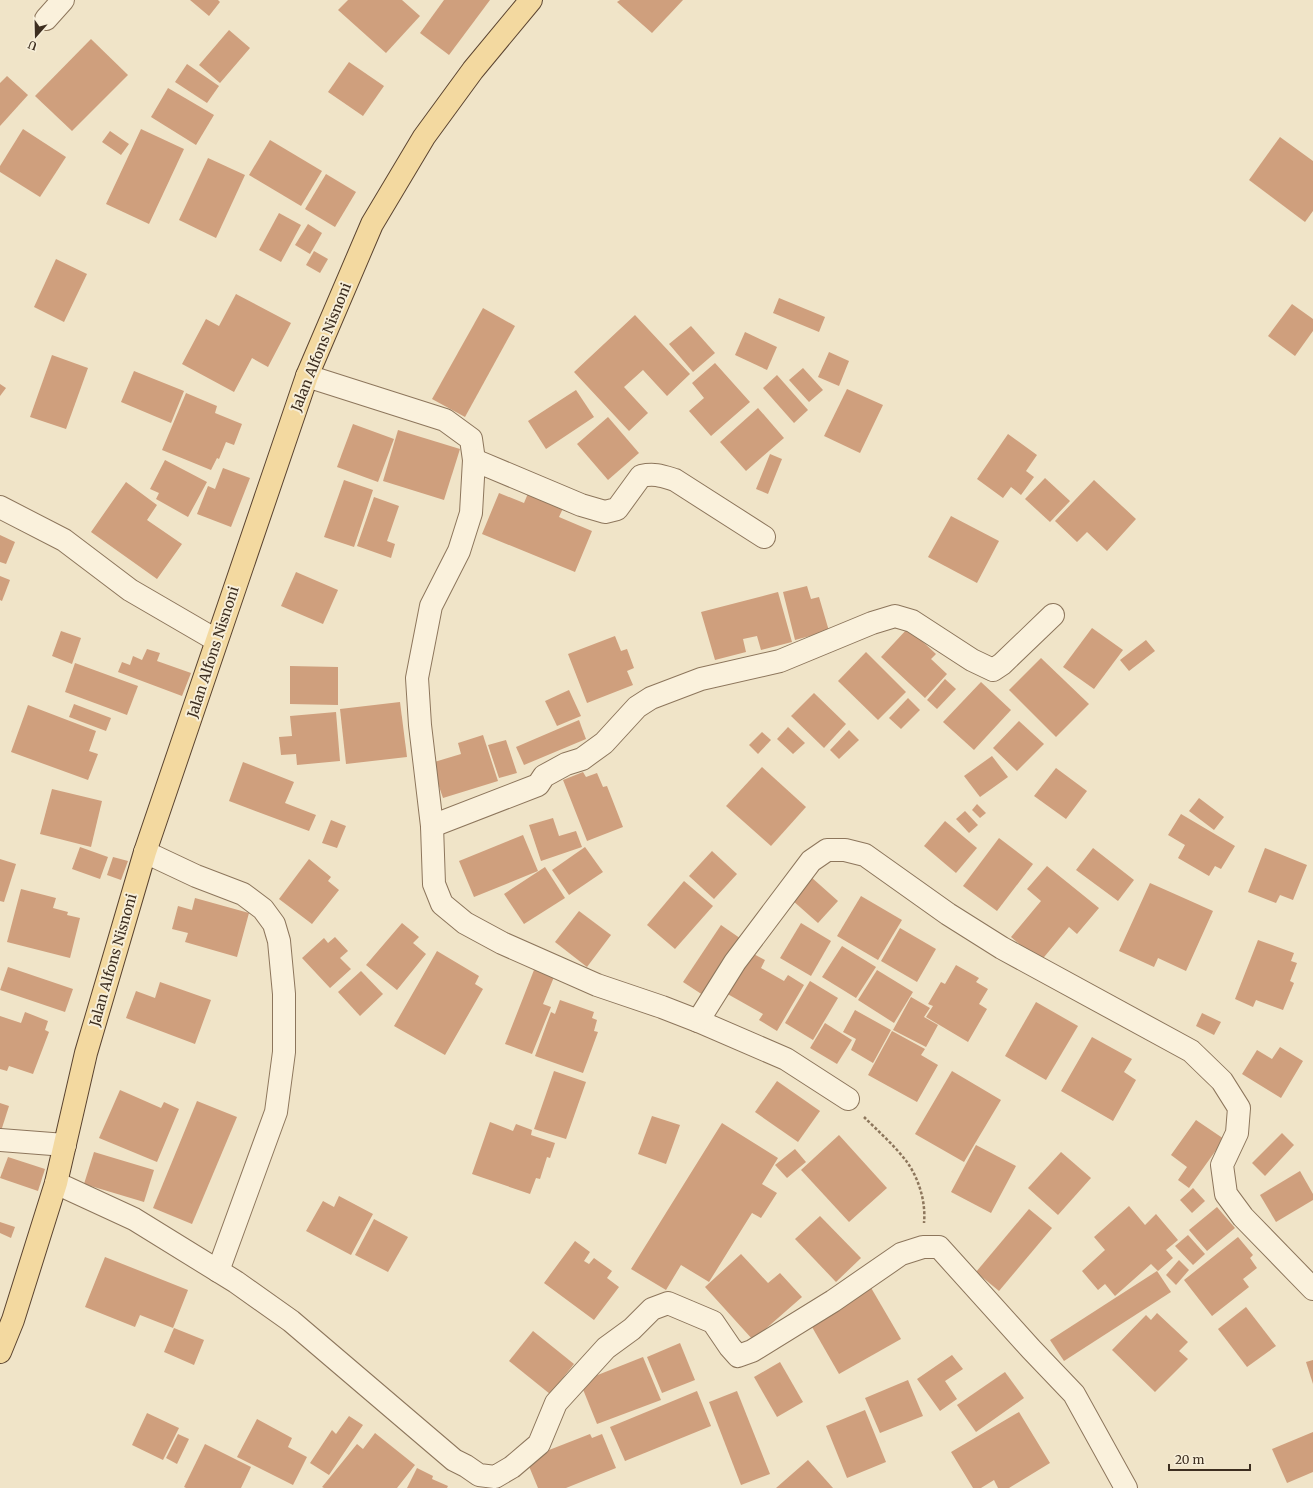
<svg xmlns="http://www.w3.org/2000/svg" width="1313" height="1488" viewBox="0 0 1313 1488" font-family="Merriweather,serif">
  <rect width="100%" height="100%" fill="#f0e4c8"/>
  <g fill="#cf9f7d">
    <path d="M190,0H218L220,2L209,16Z"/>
    <path d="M348,0H402L420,16L386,53L338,10Z"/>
    <path d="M444,0H490L449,55L420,33Z"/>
    <path d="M620,0H683L652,33L617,2Z"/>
    <path d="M229,30L250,48L220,83L199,65Z"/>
    <path d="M91,39L128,75L72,131L35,96Z"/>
    <path d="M349,62L384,86L363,116L328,92Z"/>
    <path d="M187,64L219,86L207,103L175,82Z"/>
    <path d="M7,76L28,95L0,126V83Z"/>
    <path d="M168,88L214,115L196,145L151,117Z"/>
    <path d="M23,129L66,157L40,197L0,172V166Z"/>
    <path d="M141,129L184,149L149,224L106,204Z"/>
    <path d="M110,131L129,144L121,155L102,142Z"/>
    <path d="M1280,137L1313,161V211L1305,222L1249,180Z"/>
    <path d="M270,140L322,171L301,206L249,175Z"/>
    <path d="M208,158L245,175L216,238L179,220Z"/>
    <path d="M326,174L356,192L335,227L305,209Z"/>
    <path d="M279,213L301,225L281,262L259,250Z"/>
    <path d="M308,224L322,233L310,254L295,245Z"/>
    <path d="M314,251L328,259L320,273L306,265Z"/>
    <path d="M56,259L87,274L64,322L34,307Z"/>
    <path d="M236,294L291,323L268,367L252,358L234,392L182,364L206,319L219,326Z"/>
    <path d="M779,298L825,317L819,332L773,313Z"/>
    <path d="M1292,304L1313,319V331L1295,356L1268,336Z"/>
    <path d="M483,308L515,326L465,417L432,399Z"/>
    <path d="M635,315L690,374L667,396L643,370L624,387L648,413L629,431L574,372Z"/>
    <path d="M691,326L715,353L693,372L669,344Z"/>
    <path d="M745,332L777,347L767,370L735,355Z"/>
    <path d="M829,352L849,361L839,386L818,377Z"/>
    <path d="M52,355L88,368L66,429L30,417Z"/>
    <path d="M715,363L750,402L711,436L689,411L704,398L692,383Z"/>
    <path d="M803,368L823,390L809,402L789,380Z"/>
    <path d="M134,371L184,391L171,423L121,402Z"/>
    <path d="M777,375L808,410L794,423L763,388Z"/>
    <path d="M0,384L6,388L0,396Z"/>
    <path d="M847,389L883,405L860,453L824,436Z"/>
    <path d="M576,390L594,417L546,449L528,421Z"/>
    <path d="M186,393L217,406L215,413L242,424L234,445L226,442L219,459L217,458L211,470L162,450Z"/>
    <path d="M758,408L784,438L746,471L720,442Z"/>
    <path d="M608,417L639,453L608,480L577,444Z"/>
    <path d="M353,424L394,439L378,482L337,467Z"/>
    <path d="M398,430L460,449L444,500L383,481Z"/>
    <path d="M1008,434L1037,455L1026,471L1034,477L1021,495L1011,487L1003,498L977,479Z"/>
    <path d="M770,454L782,459L768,494L756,489Z"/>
    <path d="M165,460L207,482L188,517L156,499L159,493L150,489Z"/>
    <path d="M223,468L250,478L231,527L197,514L208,486L215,489Z"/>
    <path d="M1045,478L1070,501L1050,522L1025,499Z"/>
    <path d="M344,480L373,490L354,547L324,537Z"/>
    <path d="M1094,480L1136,519L1107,551L1087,532L1077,542L1055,521Z"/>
    <path d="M126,482L157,505L147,520L182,544L157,579L91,532Z"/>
    <path d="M529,491L564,506L559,517L592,531L575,572L482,534L499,493L524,503Z"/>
    <path d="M374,497L399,506L387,541L395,544L391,558L357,546Z"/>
    <path d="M951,516L999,541L977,583L928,557Z"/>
    <path d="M0,535L15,542L6,564L0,562Z"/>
    <path d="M296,572L338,590L323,624L281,606Z"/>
    <path d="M0,576L10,580L2,601L0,600Z"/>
    <path d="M807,586L811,599L819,597L829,631L795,640L783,592Z"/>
    <path d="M778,592L792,642L761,650L757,636L743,639L746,652L715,660L701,612Z"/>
    <path d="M908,628L936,654L931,659L947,674L925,698L881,657Z"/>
    <path d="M1092,628L1123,650L1094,689L1063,667Z"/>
    <path d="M61,631L81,638L72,664L52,656Z"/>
    <path d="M615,636L621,651L627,649L634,668L627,671L633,685L587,703L568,654Z"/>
    <path d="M1146,640L1155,651L1129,671L1120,660Z"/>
    <path d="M147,649L160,653L157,661L191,673L182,696L118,672L122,662L130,665L133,656L142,660Z"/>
    <path d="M866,652L906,692L878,720L838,681Z"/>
    <path d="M1041,658L1089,704L1056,737L1009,690Z"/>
    <path d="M75,663L138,686L127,715L65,692Z"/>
    <path d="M290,666L338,667V705L290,704Z"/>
    <path d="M945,679L956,689L937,709L927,700Z"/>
    <path d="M981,682L1011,710L974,750L943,722Z"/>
    <path d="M569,690L581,716L557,726L545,701Z"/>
    <path d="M814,693L846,724L824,748L791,716Z"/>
    <path d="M908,698L920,710L901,729L889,718Z"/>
    <path d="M400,702L407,757L346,764L340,709Z"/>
    <path d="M74,704L111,718L106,731L69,717Z"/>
    <path d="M28,705L96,731L89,751L98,754L88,780L11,752Z"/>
    <path d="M336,712L340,761L297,765L296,754L281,755L279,737L292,736L290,716Z"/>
    <path d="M579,720L586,739L524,765L516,747Z"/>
    <path d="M1019,721L1044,744L1017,771L993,748Z"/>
    <path d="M788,727L805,743L793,754L777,739Z"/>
    <path d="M849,730L859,740L839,759L830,750Z"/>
    <path d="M762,732L771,740L758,754L749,745Z"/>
    <path d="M483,735L498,781L443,798L431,763L461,754L458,743Z"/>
    <path d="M506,740L517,773L499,778L488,745Z"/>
    <path d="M992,756L1008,777L980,797L964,776Z"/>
    <path d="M243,762L294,782L285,803L316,815L309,831L229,801Z"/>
    <path d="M762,767L806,807L771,846L726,806Z"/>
    <path d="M1056,768L1087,791L1066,819L1034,796Z"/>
    <path d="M583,772L586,777L597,773L603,787L607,786L623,827L587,841L563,780Z"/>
    <path d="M52,789L102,801L91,847L40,834Z"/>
    <path d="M1199,798L1224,817L1214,830L1189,811Z"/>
    <path d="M977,804L986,813L980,818L972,810Z"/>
    <path d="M965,811L978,825L969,833L956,819Z"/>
    <path d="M1181,814L1235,846L1221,869L1215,866L1209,876L1178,858L1185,845L1168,835Z"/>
    <path d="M553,818L559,836L576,831L582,847L541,861L529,825Z"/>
    <path d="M331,820L346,826L337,848L322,843Z"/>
    <path d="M945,821L977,848L956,873L924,846Z"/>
    <path d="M523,835L538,871L474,897L459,861Z"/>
    <path d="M999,838L1033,864L997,911L963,886Z"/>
    <path d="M80,847L108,857L100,879L72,869Z"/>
    <path d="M585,847L603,872L569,895L552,870Z"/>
    <path d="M1093,848L1134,880L1118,901L1076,870Z"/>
    <path d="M1265,848L1307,865L1293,900L1280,895L1276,903L1248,892Z"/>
    <path d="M712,851L737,874L714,899L689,876Z"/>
    <path d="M113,857L128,861L121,880L107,875Z"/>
    <path d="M0,859L16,864L4,902L0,901Z"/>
    <path d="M309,859L331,877L328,881L339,890L312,924L279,899Z"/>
    <path d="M1047,866L1099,908L1077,934L1069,927L1040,962L1011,937L1041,901L1027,889Z"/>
    <path d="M545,867L565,898L524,924L504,894Z"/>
    <path d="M811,877L838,901L818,923L792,900Z"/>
    <path d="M684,881L713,906L675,949L647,925Z"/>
    <path d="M1150,883L1213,911L1186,971L1158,958L1154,967L1119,951Z"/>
    <path d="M21,889L56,898L53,908L68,912L67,915L80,918L70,958L7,942Z"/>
    <path d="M861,896L902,920L878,960L837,936Z"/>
    <path d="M195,898L249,913L237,957L185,942L188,933L172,929L178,906L192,910Z"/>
    <path d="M579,911L611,935L587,967L555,942Z"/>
    <path d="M402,923L419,937L413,943L426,954L397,990L366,965Z"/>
    <path d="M801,923L831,941L811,976L780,958Z"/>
    <path d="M721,925L747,943L709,999L683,982Z"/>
    <path d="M900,928L936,949L917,982L881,961Z"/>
    <path d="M335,937L348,951L340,958L351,969L330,988L302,958L324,938L328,943Z"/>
    <path d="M1258,940L1294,953L1291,961L1297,963L1290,981L1294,983L1283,1010L1256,1000L1253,1007L1235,999Z"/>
    <path d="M842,946L876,967L856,998L822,977Z"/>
    <path d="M437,951L479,976L475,984L483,989L445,1055L394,1026Z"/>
    <path d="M748,951L765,960L761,968L784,981L788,975L804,985L777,1031L759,1020L763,1014L724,992Z"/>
    <path d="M956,965L979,978L976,982L988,989L979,1004L987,1009L968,1042L926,1017L933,1006L928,1004L941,982L945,984Z"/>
    <path d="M8,967L73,989L65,1012L0,990Z"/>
    <path d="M534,970L554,977L543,1004L551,1007L532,1054L505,1044Z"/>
    <path d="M877,970L913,992L894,1023L858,1000Z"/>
    <path d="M361,971L383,994L360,1016L338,992Z"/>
    <path d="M810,981L838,998L813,1040L785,1023Z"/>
    <path d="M160,982L211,1000L195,1044L126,1018L136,991L155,998Z"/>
    <path d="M911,997L930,1008L924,1017L938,1025L926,1047L893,1030Z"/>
    <path d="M560,1000L594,1012L592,1018L597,1020L594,1031L598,1032L583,1073L535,1056L551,1012L555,1014Z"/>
    <path d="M1036,1002L1078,1026L1046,1080L1005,1056Z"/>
    <path d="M855,1010L891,1030L873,1063L851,1050L856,1039L843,1032Z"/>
    <path d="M25,1012L48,1021L45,1030L49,1032L33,1074L9,1066L7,1071L0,1069V1016L21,1023Z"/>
    <path d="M1202,1013L1221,1022L1214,1035L1196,1026Z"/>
    <path d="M825,1023L852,1040L837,1064L810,1048Z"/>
    <path d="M892,1031L925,1049L921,1055L938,1065L917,1102L868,1075Z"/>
    <path d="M1092,1037L1132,1059L1124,1072L1136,1080L1113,1121L1061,1091Z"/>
    <path d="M1280,1047L1303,1061L1281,1098L1242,1074L1257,1050L1272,1059Z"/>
    <path d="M554,1071L586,1082L566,1139L534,1129Z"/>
    <path d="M952,1071L1001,1100L964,1162L915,1134Z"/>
    <path d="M777,1081L820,1111L798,1142L755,1112Z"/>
    <path d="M120,1090L161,1108L164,1102L179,1109L157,1162L99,1138Z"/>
    <path d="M197,1101L237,1117L192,1224L153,1208Z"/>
    <path d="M0,1103L9,1106L2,1128H0Z"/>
    <path d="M652,1116L680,1125L666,1164L638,1154Z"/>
    <path d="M1196,1120L1224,1139L1189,1188L1178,1180L1187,1167L1171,1155Z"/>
    <path d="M490,1122L513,1131L516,1124L532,1130L531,1135L555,1143L550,1158L547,1157L540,1179L536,1178L530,1194L472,1174Z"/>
    <path d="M722,1123L778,1158L762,1184L777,1193L761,1218L752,1213L709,1282L681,1265L666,1290L631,1269Z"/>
    <path d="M1282,1133L1294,1145L1265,1176L1252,1163Z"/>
    <path d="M839,1135L887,1188L849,1222L801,1170Z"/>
    <path d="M976,1145L1016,1166L991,1213L951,1192Z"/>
    <path d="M795,1149L806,1162L787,1178L775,1165Z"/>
    <path d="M94,1152L154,1170L144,1202L84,1184Z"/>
    <path d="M1061,1152L1091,1178L1058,1215L1028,1188Z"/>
    <path d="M8,1157L45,1169L38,1191L0,1178Z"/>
    <path d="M1300,1171L1313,1194V1200L1276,1222L1260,1195Z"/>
    <path d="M1193,1188L1205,1201L1192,1213L1180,1200Z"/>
    <path d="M339,1196L373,1214L351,1255L306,1231L323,1201L334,1207Z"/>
    <path d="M1129,1206L1145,1225L1156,1214L1178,1240L1166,1250L1173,1258L1158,1271L1151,1264L1115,1296L1105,1284L1098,1290L1082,1271L1105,1250L1094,1237Z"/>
    <path d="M1217,1207L1235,1228L1207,1251L1189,1230Z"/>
    <path d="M1029,1209L1052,1228L999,1291L976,1272Z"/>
    <path d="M820,1216L861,1258L836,1282L795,1239Z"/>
    <path d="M374,1219L408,1237L388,1272L355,1255Z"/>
    <path d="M0,1222L15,1227L11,1238L0,1233Z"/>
    <path d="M1188,1235L1205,1254L1193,1265L1175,1246Z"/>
    <path d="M1238,1237L1253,1255L1250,1258L1257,1268L1243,1279L1249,1287L1212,1316L1184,1280Z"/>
    <path d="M575,1241L590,1252L584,1261L589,1264L594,1258L612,1271L607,1278L619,1287L594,1320L544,1283Z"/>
    <path d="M741,1254L768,1283L780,1273L802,1297L753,1340L705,1287Z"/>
    <path d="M105,1257L188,1290L173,1328L140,1315L135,1327L85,1307Z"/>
    <path d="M1179,1260L1189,1270L1176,1285L1166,1275Z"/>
    <path d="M1157,1271L1171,1292L1064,1361L1050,1340Z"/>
    <path d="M870,1286L901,1339L839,1374L808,1320Z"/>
    <path d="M1246,1307L1276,1346L1247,1367L1218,1329Z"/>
    <path d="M1157,1313L1188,1342L1179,1351L1188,1359L1155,1392L1112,1350L1146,1315L1151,1320Z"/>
    <path d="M174,1328L204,1340L194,1365L164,1352Z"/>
    <path d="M533,1331L574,1364L550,1394L509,1361Z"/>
    <path d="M680,1343L695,1380L662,1393L647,1357Z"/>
    <path d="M952,1355L963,1369L945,1381L957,1399L940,1411L917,1379Z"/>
    <path d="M643,1357L661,1400L597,1424L580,1382Z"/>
    <path d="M1313,1360V1384L1306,1362Z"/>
    <path d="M780,1362L803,1402L777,1417L754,1377Z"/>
    <path d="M1005,1372L1024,1398L976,1432L957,1405Z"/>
    <path d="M908,1380L923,1416L880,1433L865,1398Z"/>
    <path d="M697,1391L711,1426L625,1461L610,1427Z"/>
    <path d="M737,1391L770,1474L741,1485L709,1402Z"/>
    <path d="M865,1410L886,1462L847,1478L826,1426Z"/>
    <path d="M1019,1412L1050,1463L1009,1488H998L994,1480L981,1488H973L951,1452Z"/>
    <path d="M147,1413L179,1428L163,1460L132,1445Z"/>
    <path d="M349,1416L363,1425L329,1475L310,1463L332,1430L336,1434Z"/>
    <path d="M257,1419L292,1438L288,1447L307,1457L293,1485L237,1457Z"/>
    <path d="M1313,1432V1472L1287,1483L1272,1449Z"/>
    <path d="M375,1433L415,1465L397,1488H324L322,1487L357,1444L363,1449Z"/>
    <path d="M178,1434L189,1439L177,1464L166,1458Z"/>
    <path d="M590,1434L592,1438L602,1434L616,1468L566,1488H538L526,1459Z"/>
    <path d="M205,1444L251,1467L241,1488H186L184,1487Z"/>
    <path d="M808,1460L833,1488H776Z"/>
    <path d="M417,1468L433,1476L432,1479L448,1486L447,1488H407Z"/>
  </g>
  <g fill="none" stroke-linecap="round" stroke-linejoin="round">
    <g stroke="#8d765c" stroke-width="24">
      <g id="minor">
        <path d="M46,19L63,0"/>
        <path d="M307,376L445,420L471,439L474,460L471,513L459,551L431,606L417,678L420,725L432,826L434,884L442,904L465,923L502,943L597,985L662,1007L698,1021L786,1059L848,1099"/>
        <path d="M474,460L581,505L605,512L617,509L641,476C655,473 662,476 675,480L764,537"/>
        <path d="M0,507L64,540L130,590L216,640"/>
        <path d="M432,826L538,785L544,776L566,764L582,759L604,743L637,707L651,698L701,679L780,661L872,623L895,616L912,621L972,660L993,670L1002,664L1053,615"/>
        <path d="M145,852L196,876L243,894L263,909L274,924L279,941L284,994V1052L276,1112L218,1271"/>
        <path d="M698,1021L735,962L811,861L827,850H845L865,855L948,914L1002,948L1191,1051L1222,1081L1239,1108L1237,1133L1222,1165L1226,1194L1243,1217L1313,1289"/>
        <path d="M0,1140L65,1145"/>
        <path d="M56,1183L134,1219L236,1282L291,1321L454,1460L466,1466L479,1475L495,1477L512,1467L539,1444L556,1403L606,1348L632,1329L652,1309L668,1303L713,1322L730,1347L738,1356L752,1351L833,1301L901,1254L923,1247H939L1031,1349L1074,1394L1126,1488"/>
      </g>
    </g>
    <g stroke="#5b4430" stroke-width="24">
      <path id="major" d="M0,1352L13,1320L56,1183L86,1053L145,852L307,376L372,224L424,137L473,70L531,0"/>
    </g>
    <path stroke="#8d765c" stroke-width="2.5" stroke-dasharray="3 2" stroke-linecap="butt" d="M864,1117C877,1130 896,1147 907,1162C919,1179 926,1202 924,1223"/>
    <use href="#minor" stroke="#faf1dc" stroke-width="22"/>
    <use href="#major" stroke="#f3d9a0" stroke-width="22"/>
  </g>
  <g text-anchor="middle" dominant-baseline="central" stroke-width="4" stroke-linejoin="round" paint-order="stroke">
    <g font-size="14" fill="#3d2e20" stroke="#f7eed8">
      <text transform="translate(321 347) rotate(-68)">Jalan Alfons Nisnoni</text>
      <text transform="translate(213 652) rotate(-72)">Jalan Alfons Nisnoni</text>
      <text transform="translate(113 960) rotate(-74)">Jalan Alfons Nisnoni</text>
    </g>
  </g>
  <g transform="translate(36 36) rotate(200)" stroke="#f7eed8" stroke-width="3" paint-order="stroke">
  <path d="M0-3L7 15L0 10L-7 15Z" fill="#3d2e20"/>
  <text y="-6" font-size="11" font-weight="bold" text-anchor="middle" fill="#3d2e20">U</text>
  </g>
  <path d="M1169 1464v6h81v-6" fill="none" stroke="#3d2e20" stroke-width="2"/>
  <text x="1175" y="1464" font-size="12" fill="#3d2e20" stroke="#f7eed8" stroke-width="3" paint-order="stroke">20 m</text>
</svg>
